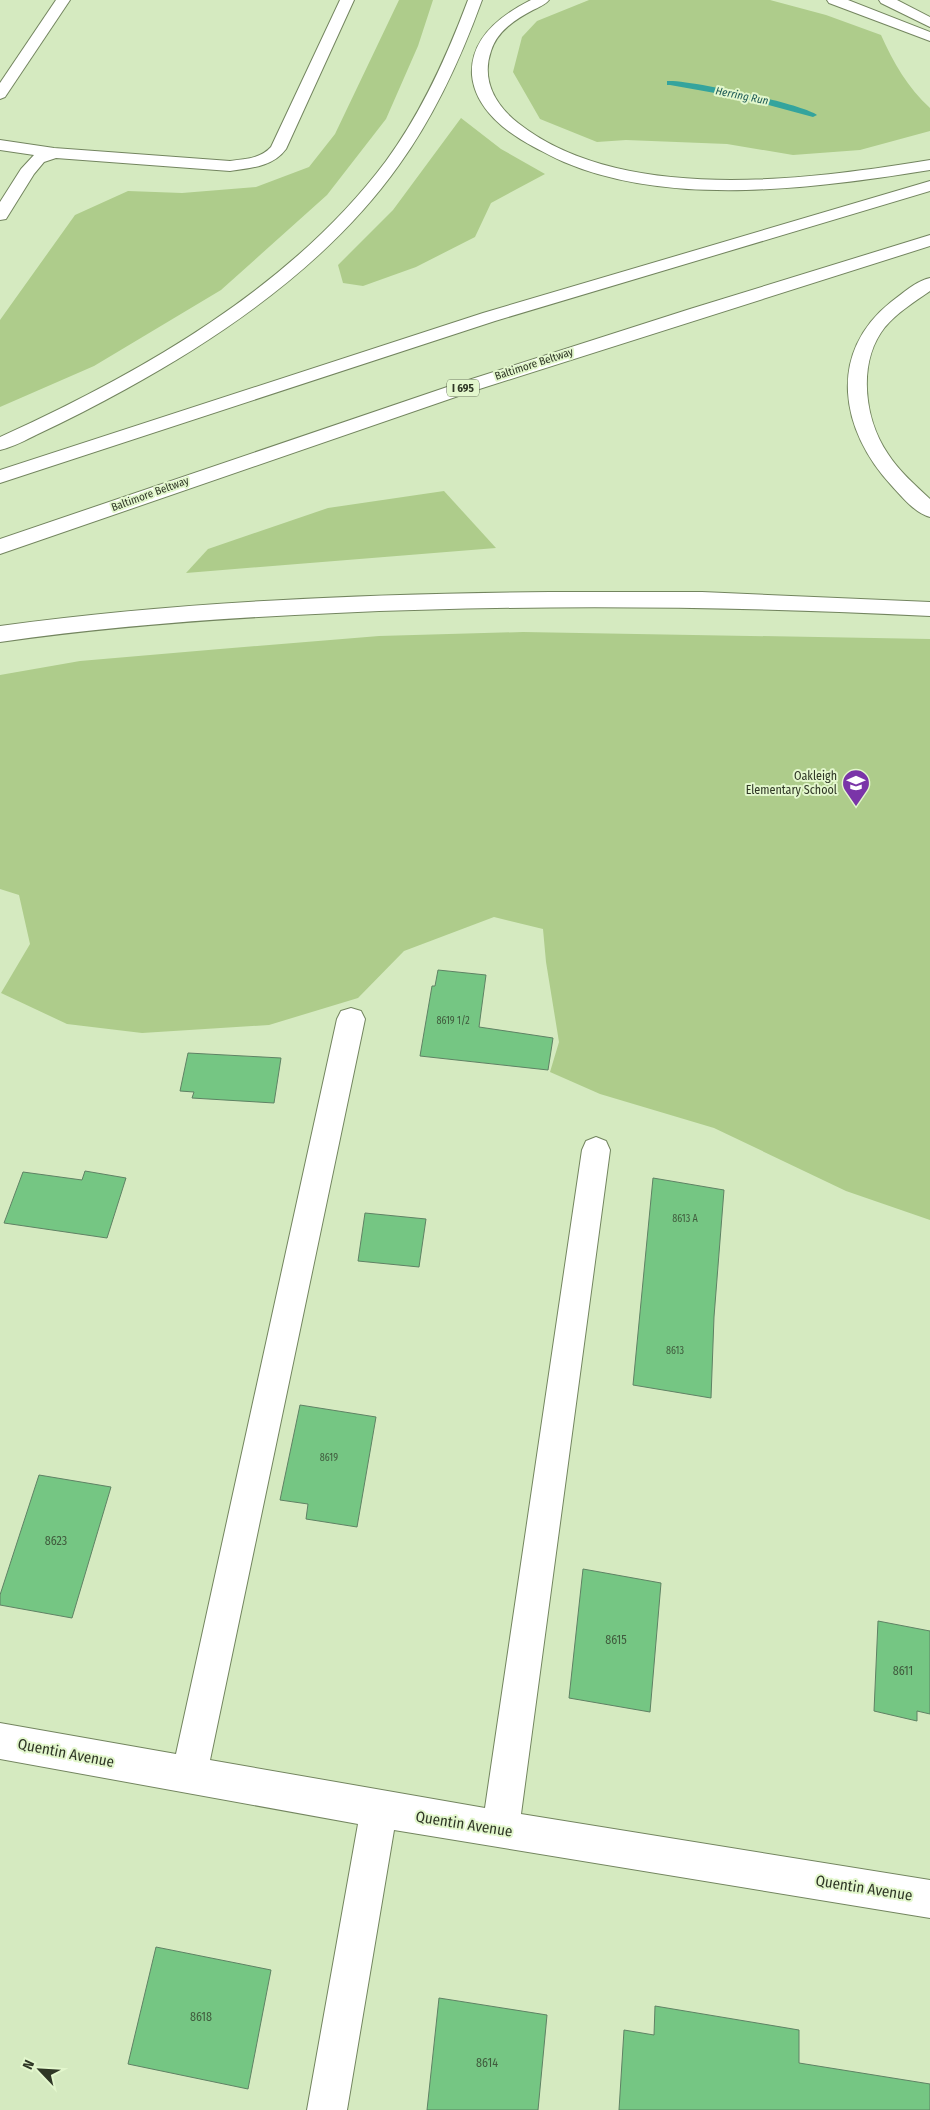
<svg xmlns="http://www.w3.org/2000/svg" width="930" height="2110" viewBox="0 0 930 2110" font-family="'Fira Sans Condensed',sans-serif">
  <rect width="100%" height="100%" fill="#d5eac0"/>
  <g fill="#aecc8b">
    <path d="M399,0H433L418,46L386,119L327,195L221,290L94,366L0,407V320L75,215L128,191L182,193L256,187L309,167L335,134Z"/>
    <path d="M589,0H770L826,15L881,35C893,62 908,88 930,108V131L860,150L793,155L727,144L626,140L597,142L540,119L513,72L522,37L537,21Z"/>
    <path d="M461,118L501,149L545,174L491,203L475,237L416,267L363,286L343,283L338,265L393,210Z"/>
    <path d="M444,491L496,548L186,573L208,549L328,508Z"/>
    <path d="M523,632L930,639V1220L846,1191L714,1128L600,1094L550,1072L559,1042L546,962L543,929L494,917L404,951L358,998L269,1025L142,1033L67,1024L1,993L30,944L19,895L0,889V675L80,661L220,649L379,636Z"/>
  </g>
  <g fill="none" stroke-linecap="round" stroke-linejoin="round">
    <path fill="#34a49d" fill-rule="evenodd" d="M667,81C687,79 802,104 817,115L813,117L743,98L670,85H667Z"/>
  </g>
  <g fill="#75c683" stroke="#5f8264">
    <path d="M438,970L486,975L479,1027L553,1038L548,1070L420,1056L432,986H435Z"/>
    <path d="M188,1053L281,1058L274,1103L192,1098L194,1092L180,1091Z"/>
    <path d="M85,1171L126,1178L107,1238L4,1223L23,1172L82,1180Z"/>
    <path d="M653,1178L724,1190L714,1317L711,1398L633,1385Z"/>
    <path d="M365,1213L426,1219L419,1267L358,1261Z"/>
    <path d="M300,1405L376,1417L357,1527L306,1519L308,1504L280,1500Z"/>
    <path d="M39,1475L111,1487L72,1618L0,1605V1595Z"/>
    <path d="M583,1569L661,1583L650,1712L569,1698Z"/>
    <path d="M878,1621L930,1631V1714L917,1711V1721L874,1711Z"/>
    <path d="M156,1947L271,1970L248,2089L128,2064Z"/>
    <path d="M439,1998L547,2015L538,2110H427Z"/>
    <path d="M655,2006L799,2030V2063L930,2084V2110H619L624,2030L654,2035Z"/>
  </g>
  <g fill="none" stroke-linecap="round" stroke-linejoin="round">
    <g stroke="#73855f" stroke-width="2">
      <g id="minor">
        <path d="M56,0H70L5,97L0,99V83Z"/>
        <path d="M340,0H354L286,149C273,167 250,168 230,171L56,158L44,162L34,174L6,219L0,220V202L21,169L34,155L0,150V140L54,148L230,161C245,159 260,159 271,147Z"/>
        <path d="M351,1008L361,1011L365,1019L210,1760L485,1808L582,1150L586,1141L596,1137L606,1141L610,1150L521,1814L930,1880V1918L394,1830L347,2110H307L358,1824L0,1759V1723L176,1754L337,1019L341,1011Z"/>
      </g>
    </g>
    <g stroke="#73855f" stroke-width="2">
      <path id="major" d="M879,0H897L930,17V27L881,3Z"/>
    </g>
    <g stroke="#73855f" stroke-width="2">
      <g id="highway">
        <path d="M468,0H482C461,58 435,115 399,165C331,261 228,333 126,389C97,405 68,420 38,434C26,440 13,447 0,450V437C141,373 292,287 386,161C422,112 447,56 468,0Z"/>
        <path d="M531,0H549C545,5 539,7 533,10C516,19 497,31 491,51C481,80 495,105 518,123C622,205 808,180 930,160V170C818,188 672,208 564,162C554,158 544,152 534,147C507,133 475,109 472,75C470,38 501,15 531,0Z"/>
        <path d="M827,0H848L930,32V41L829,3Z"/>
        <path d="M930,181V191L495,321L0,483V470L483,313Z"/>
        <path d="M930,235V246L470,392L0,554V539L456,384L690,309Z"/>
        <path d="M930,278V291C914,302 897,313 885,327C857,362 864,419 888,454C899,471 915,485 930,499V517C915,513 902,497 892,486C840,430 827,353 891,302C903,293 916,281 930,278Z"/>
        <path d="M550,592H702L930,602V616C732,606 534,604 336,613C223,618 111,626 0,642V626C182,601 366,594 550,592Z"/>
      </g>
    </g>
    <use href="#minor" fill="#fff" fill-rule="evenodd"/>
    <use href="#major" fill="#fff" fill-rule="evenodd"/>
    <use href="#highway" fill="#fff" fill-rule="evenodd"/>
  </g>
  <defs>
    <g id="school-pin" transform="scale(1.4375)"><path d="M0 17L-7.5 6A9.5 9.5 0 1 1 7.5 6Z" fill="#7a35a8" stroke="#e3f7cd"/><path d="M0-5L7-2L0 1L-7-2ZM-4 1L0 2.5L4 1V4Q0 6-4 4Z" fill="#fff"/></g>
  </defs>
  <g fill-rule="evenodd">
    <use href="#school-pin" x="856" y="783"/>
  </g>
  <g text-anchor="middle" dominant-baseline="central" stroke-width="4" stroke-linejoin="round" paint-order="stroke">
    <g font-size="10" fill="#405b3d">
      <text x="453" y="1021">8619 1/2</text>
      <text x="685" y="1219">8613 A</text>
      <text x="675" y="1351">8613</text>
      <text x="329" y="1458">8619</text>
    </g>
    <g font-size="11" font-style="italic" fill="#1d5a56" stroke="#e3f7cd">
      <text transform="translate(742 96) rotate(11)">Herring Run</text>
    </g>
    <g font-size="11" fill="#2f3726" stroke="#e3f7cd">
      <text transform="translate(534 364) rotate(-18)">Baltimore Beltway</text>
      <text transform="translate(150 494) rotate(-20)">Baltimore Beltway</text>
    </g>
    <rect fill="#e3f7cd" stroke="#657158" stroke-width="1" x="447" y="379.5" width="32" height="17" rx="4"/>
    <g font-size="11" font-weight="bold" fill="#2f3726">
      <text x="463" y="388">I 695</text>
    </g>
    <g font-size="12" fill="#2f3726" stroke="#e3f7cd" text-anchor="end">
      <text x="837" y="776">Oakleigh<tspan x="837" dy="14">Elementary School</tspan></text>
    </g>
    <g font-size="12" fill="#405b3d">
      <text x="56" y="1541">8623</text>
      <text x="616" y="1640">8615</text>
      <text x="903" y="1671">8611</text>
      <text x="201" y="2017">8618</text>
      <text x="487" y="2063">8614</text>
    </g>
    <g font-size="15" fill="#2f3726" stroke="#e3f7cd">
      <text transform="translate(66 1753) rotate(11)">Quentin Avenue</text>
      <text transform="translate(464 1824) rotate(9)">Quentin Avenue</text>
      <text transform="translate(864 1888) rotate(9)">Quentin Avenue</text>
    </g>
  </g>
  <g transform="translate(40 2070) rotate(295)" stroke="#e3f7cd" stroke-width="4" paint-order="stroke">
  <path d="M0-4L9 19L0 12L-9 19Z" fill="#2f3726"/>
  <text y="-8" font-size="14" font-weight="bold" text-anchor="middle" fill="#2f3726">N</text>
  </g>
</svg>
